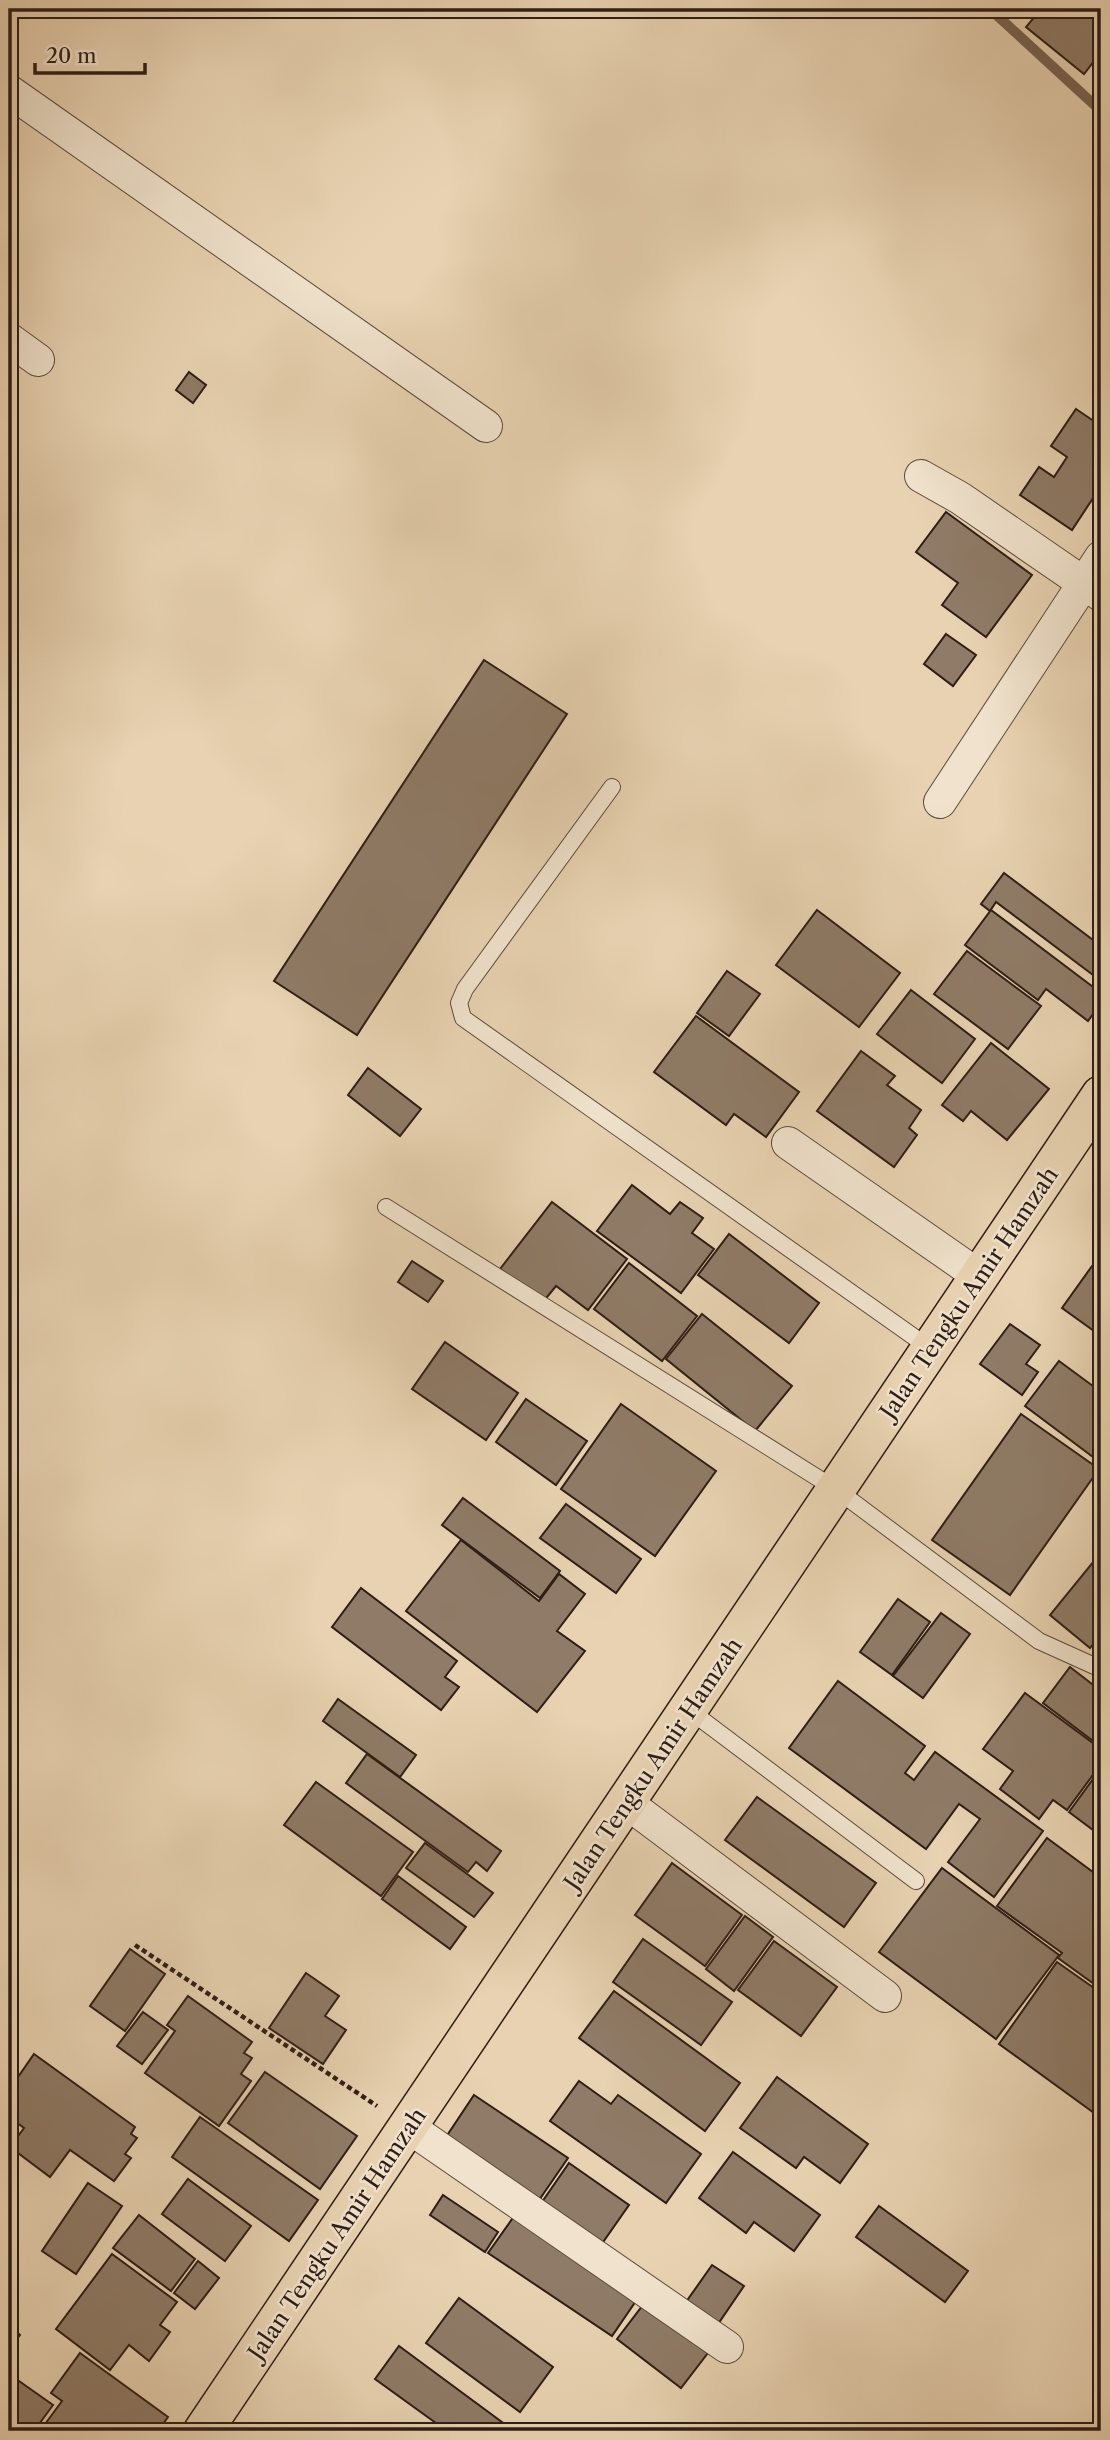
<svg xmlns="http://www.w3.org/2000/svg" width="1110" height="2440" viewBox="0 0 1110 2440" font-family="'Libre Caslon Text',serif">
  <rect width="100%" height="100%" fill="#e8d2b1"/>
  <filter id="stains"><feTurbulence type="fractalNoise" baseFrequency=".00286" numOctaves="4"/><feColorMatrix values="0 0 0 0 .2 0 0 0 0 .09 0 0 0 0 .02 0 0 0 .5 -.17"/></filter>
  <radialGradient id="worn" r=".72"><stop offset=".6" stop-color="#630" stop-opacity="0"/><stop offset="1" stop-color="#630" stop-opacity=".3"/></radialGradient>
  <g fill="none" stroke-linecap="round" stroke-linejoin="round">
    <path stroke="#786453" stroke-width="10" d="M990,9L1101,111"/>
  </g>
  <g fill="#8f7b67" stroke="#2e1d16" stroke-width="2">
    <path d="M1041,9H1101V52L1084,74L1026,27Z"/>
    <path d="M189,372L206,385L193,403L176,390Z"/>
    <path d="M1076,409L1101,426V486L1072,530L1020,495L1039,467L1054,477L1067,457L1051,446Z"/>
    <path d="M946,512L1032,575L986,637L942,605L958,583L916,552Z"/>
    <path d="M946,634L976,655L953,686L924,664Z"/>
    <path d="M484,660L567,714L357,1035L274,981Z"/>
    <path d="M1004,873L1101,946V981L996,902L990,911L981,904Z"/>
    <path d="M817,910L900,973L859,1027L776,965Z"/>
    <path d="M991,910L1101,993V1003L1088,1021L1046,989L1038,1000L965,945Z"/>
    <path d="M967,951L1041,1006L1008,1049L934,994Z"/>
    <path d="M727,971L760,994L729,1036L697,1013Z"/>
    <path d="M911,990L975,1039L942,1083L877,1034Z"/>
    <path d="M696,1016L799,1092L766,1137L734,1114L726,1125L654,1072Z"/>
    <path d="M991,1043L1049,1089L1007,1140L971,1111L963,1121L942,1105Z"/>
    <path d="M861,1051L895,1076L887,1085L921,1110L909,1128L917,1135L894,1167L817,1111Z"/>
    <path d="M368,1068L421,1109L400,1136L348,1095Z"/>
    <path d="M632,1185L670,1214L680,1202L703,1218L692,1233L714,1249L681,1293L597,1231Z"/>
    <path d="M552,1202L627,1259L588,1310L556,1286L543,1302L500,1269Z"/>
    <path d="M729,1234L819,1303L789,1343L698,1275Z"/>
    <path d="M412,1261L443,1281L428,1302L398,1282Z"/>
    <path d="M629,1263L697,1316L662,1361L594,1309Z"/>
    <path d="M1092,1266L1101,1272V1336L1062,1308Z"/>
    <path d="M702,1314L792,1386L755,1431L666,1359Z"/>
    <path d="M1010,1324L1040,1345L1026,1364L1038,1372L1022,1395L980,1364Z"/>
    <path d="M445,1342L518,1393L486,1440L412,1389Z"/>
    <path d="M1059,1361L1101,1392V1463L1025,1406Z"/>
    <path d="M526,1399L587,1441L556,1485L496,1442Z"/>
    <path d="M621,1404L716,1471L655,1556L561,1489Z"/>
    <path d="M1021,1414L1099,1469L1010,1595L932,1540Z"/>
    <path d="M463,1498L560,1571L540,1598L442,1525Z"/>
    <path d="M566,1504L641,1559L616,1593L540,1538Z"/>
    <path d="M461,1540L539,1601L559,1574L585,1594L557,1631L585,1651L537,1712L406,1611Z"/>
    <path d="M1094,1561L1101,1567V1634L1090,1648L1050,1615Z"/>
    <path d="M361,1588L457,1661L445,1677L459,1687L441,1710L332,1627Z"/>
    <path d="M898,1599L930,1622L892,1675L860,1652Z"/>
    <path d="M941,1613L970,1634L923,1698L893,1676Z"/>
    <path d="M1070,1667L1101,1691V1747L1043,1703Z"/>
    <path d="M838,1681L925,1746L905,1773L914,1780L935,1752L1043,1831L994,1897L948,1862L980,1819L959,1804L926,1849L789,1748Z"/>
    <path d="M1025,1693L1101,1749V1764L1067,1810L1053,1800L1039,1819L1000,1789L1013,1771L983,1749Z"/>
    <path d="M338,1699L416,1755L400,1777L323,1721Z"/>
    <path d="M367,1754L501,1851L487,1871L476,1862L468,1872L346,1783Z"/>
    <path d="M1101,1768V1836L1069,1812Z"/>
    <path d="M316,1782L413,1852L381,1896L284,1825Z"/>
    <path d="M757,1797L876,1883L844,1927L725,1840Z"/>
    <path d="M1047,1838L1101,1878V1989L1058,1958L1062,1953L997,1906Z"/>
    <path d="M425,1843L493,1893L474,1917L406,1868Z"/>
    <path d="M672,1863L742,1915L705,1966L635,1915Z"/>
    <path d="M942,1868L1059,1955L996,2039L879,1952Z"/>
    <path d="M398,1876L466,1927L450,1949L382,1899Z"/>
    <path d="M745,1916L773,1937L734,1991L706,1969Z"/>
    <path d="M643,1939L732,2002L701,2045L613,1982Z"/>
    <path d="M774,1941L837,1987L801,2036L738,1990Z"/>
    <path d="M130,1949L165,1974L125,2031L90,2006Z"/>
    <path d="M1057,1962L1101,1993V2118L999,2044Z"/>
    <path d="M306,1973L339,1996L325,2016L346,2030L323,2064L269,2028Z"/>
    <path d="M614,1991L740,2083L705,2131L579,2038Z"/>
    <path d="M188,1996L252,2042L244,2053L252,2058L241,2074L251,2081L219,2126L145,2073L175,2031L167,2025Z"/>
    <path d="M143,2012L168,2030L142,2064L117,2046Z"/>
    <path d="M34,2054L135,2127L131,2134L137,2138L125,2154L131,2158L114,2181L70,2150L50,2177L10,2147L24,2128L9,2117V2090Z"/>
    <path d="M265,2072L357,2136L320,2189L228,2123Z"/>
    <path d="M777,2077L868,2144L840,2183L804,2157L796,2168L740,2128Z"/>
    <path d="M579,2081L611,2104L618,2095L701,2154L666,2203L550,2121Z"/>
    <path d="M474,2095L568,2158L537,2203L444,2140Z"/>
    <path d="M200,2117L318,2200L289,2241L172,2157Z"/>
    <path d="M733,2152L820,2215L794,2251L754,2222L746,2233L699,2198Z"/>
    <path d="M569,2163L629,2205L601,2245L542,2202Z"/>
    <path d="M188,2179L251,2226L225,2261L162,2214Z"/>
    <path d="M88,2183L122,2206L76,2274L42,2251Z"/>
    <path d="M443,2195L498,2232L485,2252L430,2215Z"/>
    <path d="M879,2206L968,2271L945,2302L856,2237Z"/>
    <path d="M517,2212L640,2295L612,2336L488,2253Z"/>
    <path d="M139,2215L195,2259L171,2291L113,2248Z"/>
    <path d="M112,2254L177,2302L160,2325L170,2332L149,2361L129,2345L110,2370L56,2329Z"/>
    <path d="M198,2261L219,2278L195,2309L174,2293Z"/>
    <path d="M712,2265L744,2286L718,2324L686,2302Z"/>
    <path d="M459,2298L553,2367L520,2412L426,2343Z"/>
    <path d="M646,2301L711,2349L681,2388L617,2339Z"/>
    <path d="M9,2326L20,2335L9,2350Z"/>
    <path d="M399,2346L514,2431H447L375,2379Z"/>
    <path d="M80,2353L168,2417L158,2431H40L62,2401L51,2393Z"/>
    <path d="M19,2381L53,2405L34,2431H9V2395Z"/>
  </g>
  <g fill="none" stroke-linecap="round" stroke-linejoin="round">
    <g stroke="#5c4a3d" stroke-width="18">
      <g id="service">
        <path d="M612,787L465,989L459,1003L463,1018L931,1349"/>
        <path d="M386,1207L837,1490L1039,1641L1101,1669"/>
        <path d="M689,1710L916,1881"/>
      </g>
    </g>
    <g stroke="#5c4a3d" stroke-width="34">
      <g id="minor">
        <path d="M9,91L486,426"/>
        <path d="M9,339L38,360"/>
        <path d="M921,476L960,498L1101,595"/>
        <path d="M940,802L1101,557"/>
        <path d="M788,1143L979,1276"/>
        <path d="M627,1803L885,1996"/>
        <path d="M410,2128L727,2347"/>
      </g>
    </g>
    <g stroke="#2e1d16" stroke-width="41">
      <path id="primary" d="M203,2431L1101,1095"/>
    </g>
    <path stroke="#2e1d16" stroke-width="4.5" stroke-dasharray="5 3.5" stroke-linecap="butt" d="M135,1945L377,2106"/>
    <use href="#service" stroke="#f0e2cc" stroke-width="16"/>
    <use href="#minor" stroke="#f0e2cc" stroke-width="32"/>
    <use href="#primary" stroke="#e8d2b1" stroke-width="38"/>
  </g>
  <g text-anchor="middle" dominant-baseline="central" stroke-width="5" stroke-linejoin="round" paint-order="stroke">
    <g font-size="23" fill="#2e1d16" stroke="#f0e2cc">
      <text transform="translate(969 1293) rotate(-56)">Jalan Tengku Amir Hamzah</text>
      <text transform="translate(653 1764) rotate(-56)">Jalan Tengku Amir Hamzah</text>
      <text transform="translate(337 2234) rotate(-56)">Jalan Tengku Amir Hamzah</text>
    </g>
  </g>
  <rect width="1110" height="2440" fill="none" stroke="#e8d2b1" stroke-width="35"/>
  <rect x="10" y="10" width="1089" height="2419" fill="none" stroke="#2e1d16" stroke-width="3.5"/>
  <rect x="18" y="18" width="1075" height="2405" fill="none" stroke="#2e1d16" stroke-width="2"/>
  <path d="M35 63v10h110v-10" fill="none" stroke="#2e1d16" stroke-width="3.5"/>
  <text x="46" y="63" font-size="21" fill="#2e1d16" stroke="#f0e2cc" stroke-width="5" paint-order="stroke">20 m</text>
  <rect width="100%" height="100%" filter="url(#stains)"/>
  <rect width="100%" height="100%" fill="url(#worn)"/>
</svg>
